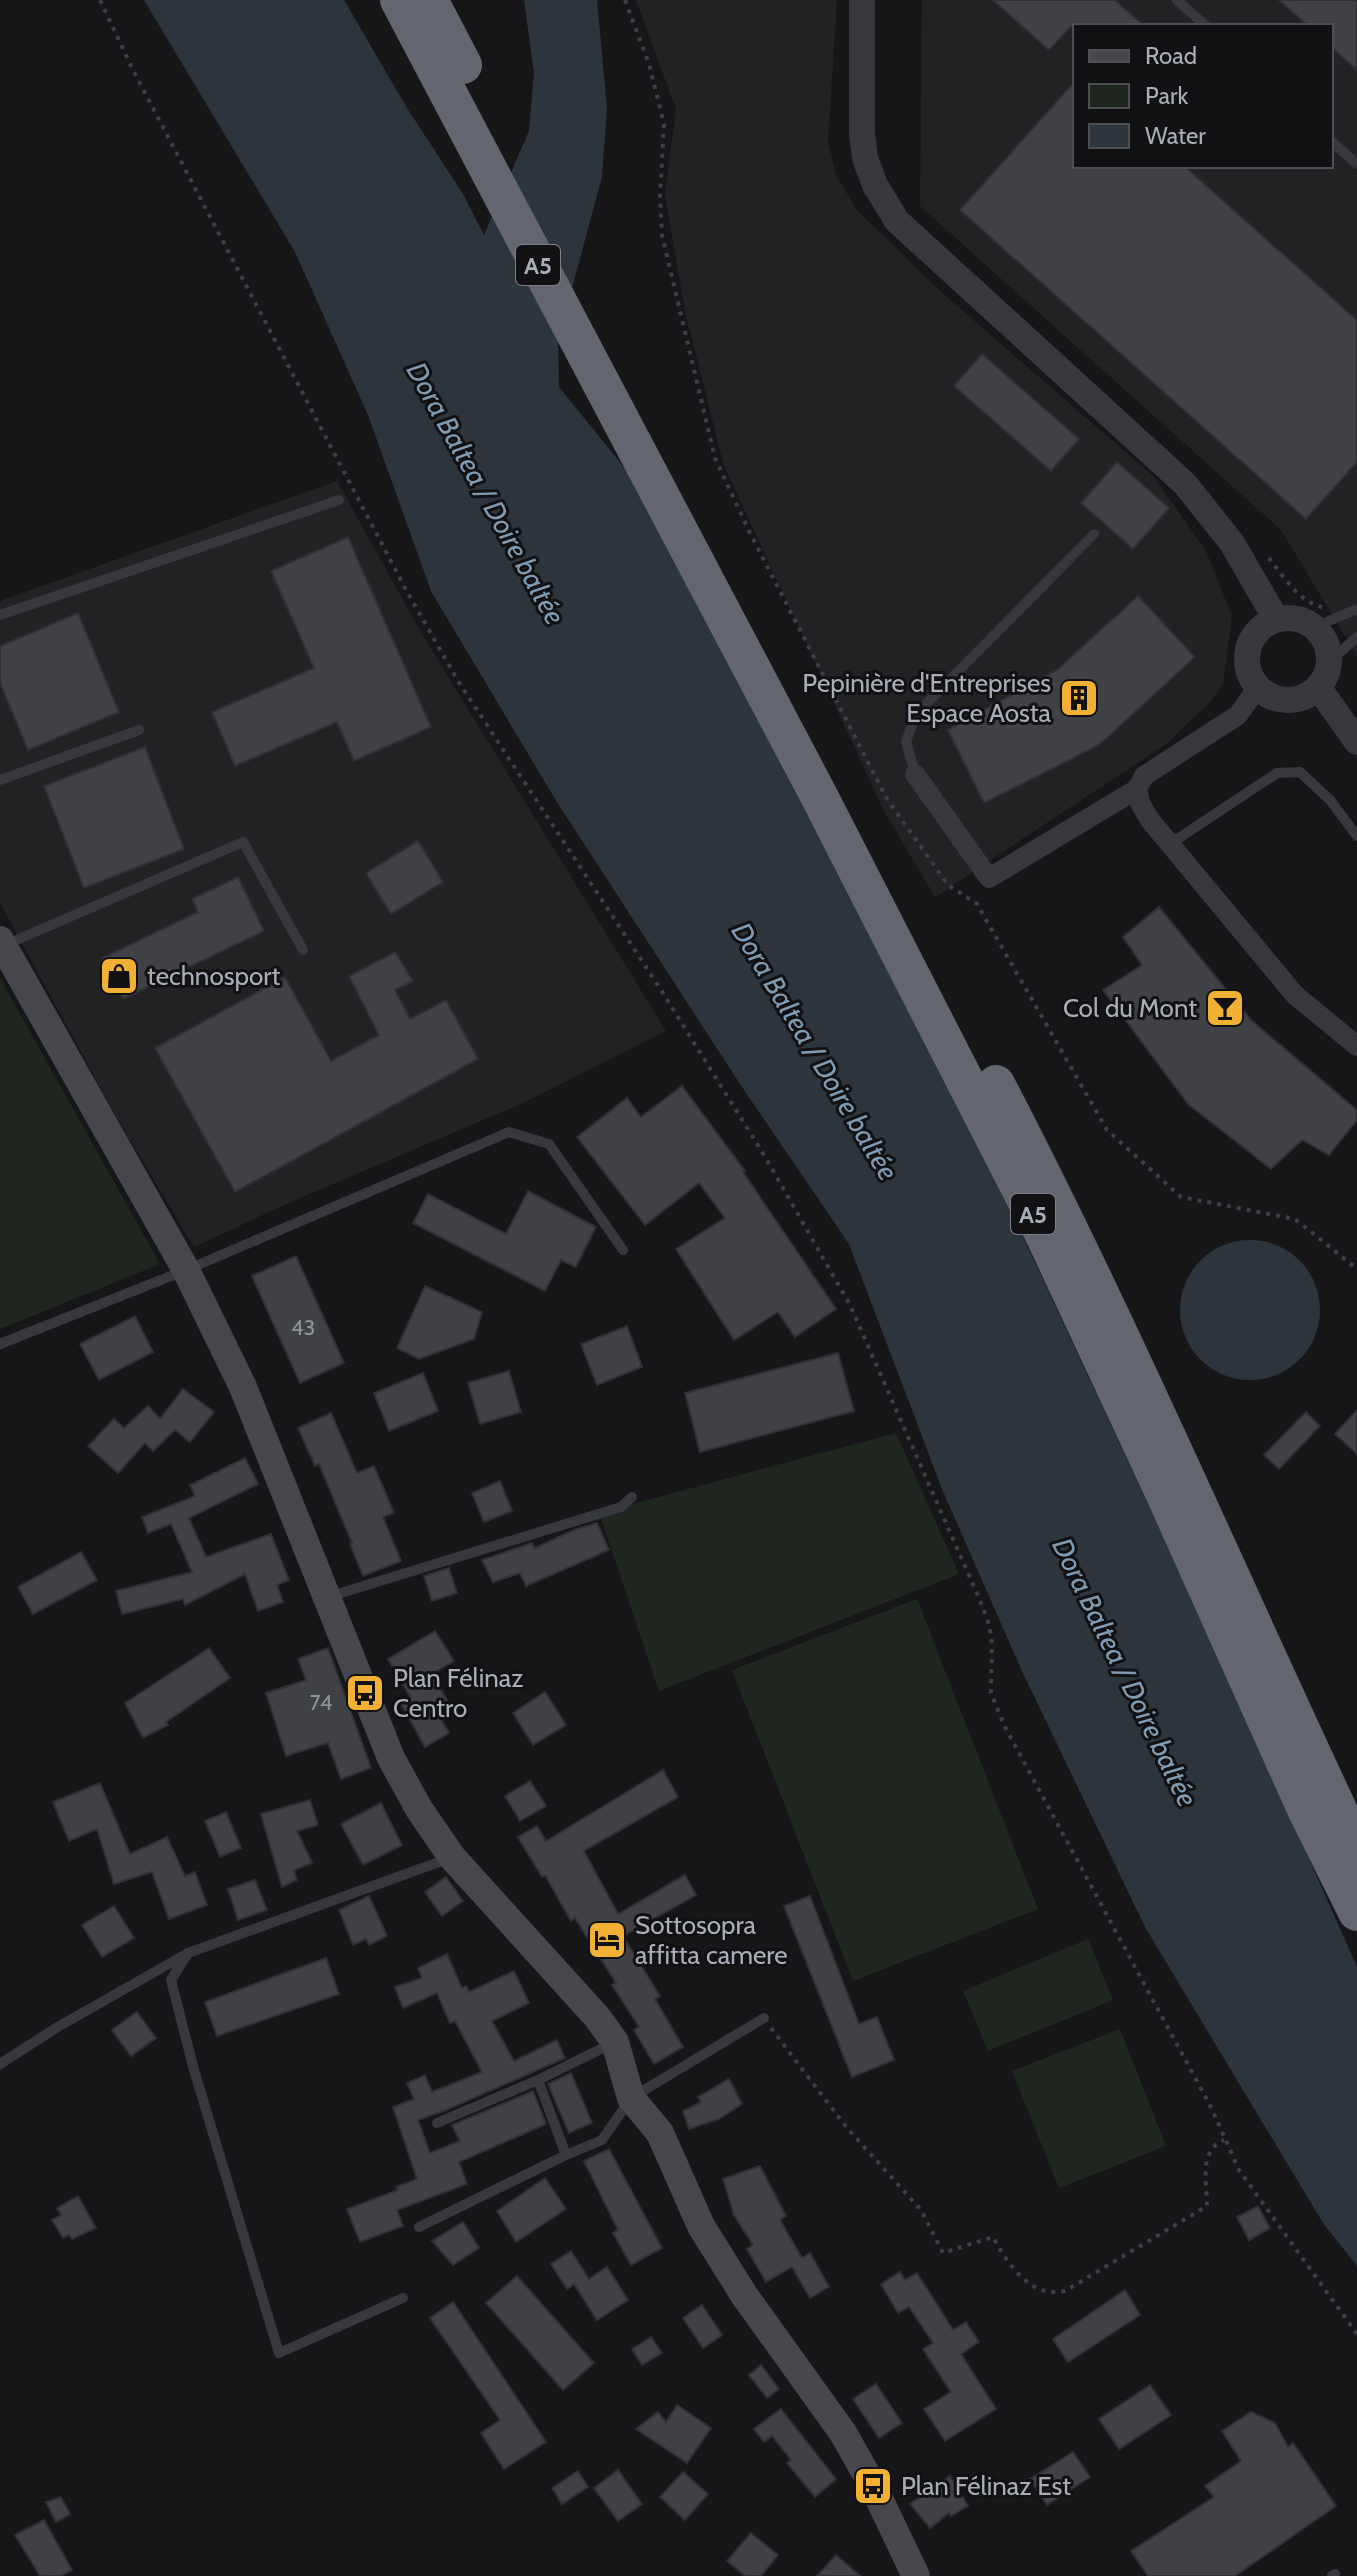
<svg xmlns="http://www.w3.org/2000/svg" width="1357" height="2576" viewBox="0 0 1357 2576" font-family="Cabin,sans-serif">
  <rect width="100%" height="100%" fill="#161618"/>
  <g fill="#222225" fill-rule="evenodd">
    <path d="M636,0H837L828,142L836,175L857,210L938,289L1154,477L1206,551L1232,616L1223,684L1210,702L1166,744L935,897L885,813L724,466L686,316L665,195L676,109Z"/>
    <path d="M922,0H1357V656L1281,530L920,206ZM1075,26H1331V166H1075Z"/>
    <path d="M337,481L423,636L666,1031L521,1104L295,1200L194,1247L114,1113L0,903V601Z"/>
  </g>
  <g fill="#1e261f">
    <path d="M0,978L160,1264L0,1329Z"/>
    <path d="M896,1433L959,1574L659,1691L599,1513Z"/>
    <path d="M917,1599L1038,1909L853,1981L732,1670Z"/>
    <path d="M1088,1939L1113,2000L988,2051L963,1991Z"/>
    <path d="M1120,2029L1166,2146L1059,2188L1012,2071Z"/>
  </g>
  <g fill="#2c353c">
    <path d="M144,0H344L407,108L463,194L484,235L529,131L534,73L524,0H597L607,108L602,177L558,340L559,387L627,471L980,1145L1215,1647L1357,1967V2266L1323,2223L1145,1927L1021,1669L942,1489L849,1244L740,1084L555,799L431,591L368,415L295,252Z"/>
    <circle cx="1250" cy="1310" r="70"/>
  </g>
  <g fill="#404145" stroke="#303034" stroke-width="2">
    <path d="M993,0H1115L1144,26H1071L1049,50Z"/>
    <path d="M1279,0H1357V70L1331,47V26H1308Z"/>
    <path d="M1075,81V166H1184L1357,320V462L1306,519L960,210Z"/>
    <path d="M982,354L1079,439L1051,471L954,386Z"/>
    <path d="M1117,462L1169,508L1133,549L1081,503Z"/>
    <path d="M348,537L431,727L354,761L337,722L235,766L212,712L314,668L271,571Z"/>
    <path d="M1138,596L1195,657L1099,745L984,803L948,730L1058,669Z"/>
    <path d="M78,613L119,712L28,750L0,683V646Z"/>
    <path d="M145,747L184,849L84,888L44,786Z"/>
    <path d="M418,841L443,882L391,914L366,873Z"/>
    <path d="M238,877L264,931L123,999L102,958L198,912L192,899Z"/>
    <path d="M1159,907L1251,1020L1357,1110V1120L1329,1155L1302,1140L1271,1169L1188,1104L1103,990L1142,965L1123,937Z"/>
    <path d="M395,952L413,981L395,990L410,1019L446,1000L478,1059L235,1192L155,1048L285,977L331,1061L379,1035L349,976Z"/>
    <path d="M682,1086L745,1171L743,1172L836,1309L795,1337L778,1312L734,1340L676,1249L725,1218L699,1183L645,1225L577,1137L627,1098L641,1117Z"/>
    <path d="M528,1191L596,1227L576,1267L561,1260L545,1291L413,1223L428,1194L506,1234Z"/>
    <path d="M296,1256L344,1363L300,1383L252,1276Z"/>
    <path d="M425,1286L482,1312L474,1339L419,1359L397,1348Z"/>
    <path d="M135,1316L153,1352L99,1380L80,1344Z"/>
    <path d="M627,1326L642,1367L597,1385L581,1344Z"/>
    <path d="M838,1353L854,1411L700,1452L685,1393Z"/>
    <path d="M509,1371L521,1412L480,1424L468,1383Z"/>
    <path d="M423,1373L438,1411L389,1431L374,1393Z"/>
    <path d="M183,1389L214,1412L190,1442L175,1430L153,1451L145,1443L118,1473L88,1446L114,1419L124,1428L148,1406L160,1419Z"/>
    <path d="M1357,1410V1454L1335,1434Z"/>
    <path d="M1306,1412L1320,1426L1279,1469L1264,1455Z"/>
    <path d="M331,1413L357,1473L374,1466L394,1513L383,1517L401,1561L363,1576L350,1544L352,1543L319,1464L315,1466L298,1428Z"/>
    <path d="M245,1458L258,1484L189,1518L206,1557L271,1534L289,1580L277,1585L283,1602L258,1611L245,1574L185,1605L183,1599L122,1614L116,1591L192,1572L171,1524L148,1533L142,1517L195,1496L190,1485Z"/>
    <path d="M500,1481L512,1511L484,1522L472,1493Z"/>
    <path d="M597,1523L609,1550L526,1586L520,1573L493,1582L482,1560L532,1543L535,1548L574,1530Z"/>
    <path d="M81,1552L97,1580L33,1614L18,1587Z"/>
    <path d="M449,1568L457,1593L432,1601L424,1576Z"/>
    <path d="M435,1631L454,1661L432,1674L451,1707L438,1714L449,1733L425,1747L401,1704L411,1698L388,1659Z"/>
    <path d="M209,1648L230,1678L166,1722L168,1725L143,1738L125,1703Z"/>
    <path d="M328,1648L371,1768L341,1779L328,1743L286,1756L266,1693L306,1680L298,1659Z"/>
    <path d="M545,1692L566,1725L533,1745L513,1713Z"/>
    <path d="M663,1770L678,1797L584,1851L618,1914L685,1875L696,1895L623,1936L660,1996L655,1999L683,2047L654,2064L634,2030L639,2027L612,1985L616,1983L575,1918L571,1921L545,1875L542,1877L518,1837L537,1826L546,1841Z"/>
    <path d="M530,1781L546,1806L520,1821L505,1796Z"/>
    <path d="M100,1783L130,1854L167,1837L185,1876L195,1872L207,1905L169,1919L152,1872L114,1884L97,1829L69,1841L53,1802Z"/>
    <path d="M310,1800L318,1825L297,1831L312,1863L294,1870L297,1880L282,1887L261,1814Z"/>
    <path d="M381,1803L402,1845L363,1865L341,1824Z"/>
    <path d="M226,1812L241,1848L220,1857L205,1821Z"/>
    <path d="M446,1877L463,1901L442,1916L425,1892Z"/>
    <path d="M255,1880L267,1910L238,1920L228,1889Z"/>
    <path d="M369,1896L387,1936L369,1945L366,1939L353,1945L339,1910Z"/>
    <path d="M810,1896L859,2024L877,2017L894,2060L852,2077L784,1906Z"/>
    <path d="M114,1906L134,1938L102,1957L82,1925Z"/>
    <path d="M447,1954L462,1988L466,1986L469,1992L514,1971L529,2003L492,2021L514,2061L557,2040L565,2058L446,2110L418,2120L430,2153L460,2141L452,2125L533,2091L546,2124L459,2162L467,2184L397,2210L403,2226L360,2242L347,2209L398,2190L396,2187L417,2179L393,2107L414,2099L407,2083L425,2075L432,2092L482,2072L455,2021L450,2023L437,1993L403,2008L395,1987L422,1978L418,1968Z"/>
    <path d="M326,1958L339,1994L217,2036L205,2002Z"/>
    <path d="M137,2012L156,2038L131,2056L112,2030Z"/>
    <path d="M571,2073L592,2123L569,2133L548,2084Z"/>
    <path d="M729,2079L742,2104L719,2119L689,2129L683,2111L701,2102L698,2097Z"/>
    <path d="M609,2149L662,2248L631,2265L613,2233L618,2230L584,2161Z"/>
    <path d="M760,2166L786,2216L780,2220L802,2258L810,2253L829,2287L810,2298L792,2267L766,2282L747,2249L753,2245L734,2215L723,2179Z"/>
    <path d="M545,2178L566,2209L516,2242L497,2211Z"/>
    <path d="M78,2196L96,2228L72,2239L69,2235L63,2238L52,2220L61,2215L57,2208Z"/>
    <path d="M1258,2206L1270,2228L1249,2240L1237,2217Z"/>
    <path d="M463,2222L479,2248L453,2265L432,2241Z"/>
    <path d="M571,2251L589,2279L607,2267L628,2300L597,2320L574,2284L567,2289L551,2264Z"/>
    <path d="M900,2272L905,2280L917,2273L953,2330L966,2322L979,2342L961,2354L996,2409L945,2441L924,2409L951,2392L923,2349L933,2343L909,2307L898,2313L881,2284Z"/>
    <path d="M517,2276L594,2363L563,2390L486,2303Z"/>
    <path d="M1125,2290L1140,2315L1068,2362L1053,2339Z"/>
    <path d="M453,2302L546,2442L504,2469L481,2433L500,2420L430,2318Z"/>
    <path d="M702,2305L722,2335L703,2348L683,2318Z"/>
    <path d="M651,2337L662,2353L642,2365L632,2349Z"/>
    <path d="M761,2365L779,2389L767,2398L749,2375Z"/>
    <path d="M876,2384L902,2423L879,2438L853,2399Z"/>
    <path d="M1150,2385L1171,2415L1119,2449L1099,2419Z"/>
    <path d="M677,2405L711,2428L687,2463L636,2429L658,2412L666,2422Z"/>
    <path d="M781,2409L836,2479L815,2497L787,2463L791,2460L772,2436L764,2442L754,2429Z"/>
    <path d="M1251,2412L1275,2423L1288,2447L1293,2443L1336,2506L1235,2576H1148L1131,2551L1214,2497L1205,2486L1241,2461L1222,2431Z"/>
    <path d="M1073,2452L1090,2477L1047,2505L1030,2479Z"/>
    <path d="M618,2470L642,2504L618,2521L594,2488Z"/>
    <path d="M578,2471L588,2487L562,2504L552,2488Z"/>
    <path d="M683,2472L708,2494L685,2520L660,2497Z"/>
    <path d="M950,2476L968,2506L951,2516L949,2513L930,2528L910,2504Z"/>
    <path d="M61,2497L70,2514L56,2522L46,2502Z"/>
    <path d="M44,2520L72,2570L61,2576H40L15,2535Z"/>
    <path d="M751,2533L778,2555L761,2576H745L727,2561Z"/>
    <path d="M836,2555L860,2576H817Z"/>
  </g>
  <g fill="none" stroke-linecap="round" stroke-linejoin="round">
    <g stroke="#3d3f44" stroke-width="4" stroke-dasharray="4 6" stroke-linecap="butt">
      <path d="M100,0L133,70L405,588L458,681L661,990L764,1155L850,1305L979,1598L989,1624L992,1644L991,1693L1005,1727L1212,2109L1239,2170L1357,2334"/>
      <path d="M625,0L649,64L664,124L660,197L662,235L715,458L749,531L887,799L948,885L977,904L1107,1130L1181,1197L1295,1219L1357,1269"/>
      <path d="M1269,558C1283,576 1299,602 1322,607"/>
      <path d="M771,2028L847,2128L921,2210L943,2253L993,2237C1003,2256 1023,2287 1046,2291C1052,2293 1060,2291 1065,2291L1207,2206C1207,2183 1198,2151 1224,2140"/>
    </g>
    <g stroke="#37383d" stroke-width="10">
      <path d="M1177,0L1206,26"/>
      <path d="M1331,141L1357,164"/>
      <path d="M0,615L339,500"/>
      <path d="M1314,627L1357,609"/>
      <path d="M1328,663L1357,637"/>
      <path d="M915,774L906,741L917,713L1094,534"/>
      <path d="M0,780L139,730"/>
      <path d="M1170,844L1277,773L1300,772L1330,800L1357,836"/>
      <path d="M5,945L243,842L303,950"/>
      <path d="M0,1344L186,1270L509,1132L549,1144L623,1250"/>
      <path d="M328,1597L621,1507L632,1497"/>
      <path d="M188,1953L171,1980L194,2070L279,2353L403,2298"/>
      <path d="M0,2064L56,2028L188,1953L450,1858"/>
      <path d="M437,2123L538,2080"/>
      <path d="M566,2155L538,2080L615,2042"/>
      <path d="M419,2227L566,2155L602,2140L631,2098L764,2018"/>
      <path d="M1332,2576L1335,2574"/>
    </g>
    <g stroke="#37383d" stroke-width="20">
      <path d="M915,774L989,878L1137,789L1140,803L1150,820L1295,995L1357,1046"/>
      <path d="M1137,789L1144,776L1238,715L1258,687"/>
    </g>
    <g stroke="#37383d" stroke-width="26">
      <path d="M862,0V133L865,158L875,185L897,221L1185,484L1232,543L1276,619"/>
      <circle cx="1288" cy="659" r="41"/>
      <path d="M1318,687L1357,742"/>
    </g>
    <path stroke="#45474d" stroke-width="28" d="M0,940L186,1270L243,1387L391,1758L419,1809L452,1857L597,2017L615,2042L631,2098L660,2133L701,2226L744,2295L843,2433L873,2486L916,2576"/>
    <g stroke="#63666e" stroke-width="38">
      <path d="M399,0L820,798L1044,1235L1166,1497L1306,1809L1357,1912"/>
      <path d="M429,0L463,65"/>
      <path d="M996,1084C1126,1334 1236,1594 1357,1850"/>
    </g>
  </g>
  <defs>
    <g id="building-square" transform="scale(2)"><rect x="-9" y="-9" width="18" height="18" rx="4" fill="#f2b134" stroke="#111113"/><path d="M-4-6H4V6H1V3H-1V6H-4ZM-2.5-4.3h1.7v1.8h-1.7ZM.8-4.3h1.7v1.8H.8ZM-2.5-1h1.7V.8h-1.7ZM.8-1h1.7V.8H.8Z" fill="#111"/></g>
    <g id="shop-square" transform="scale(2)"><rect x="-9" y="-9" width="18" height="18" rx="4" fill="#f2b134" stroke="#111113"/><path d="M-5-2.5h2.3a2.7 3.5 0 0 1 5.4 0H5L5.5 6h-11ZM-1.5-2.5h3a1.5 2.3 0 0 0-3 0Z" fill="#111"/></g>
    <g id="bar-square" transform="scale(2)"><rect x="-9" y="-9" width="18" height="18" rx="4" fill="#f2b134" stroke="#111113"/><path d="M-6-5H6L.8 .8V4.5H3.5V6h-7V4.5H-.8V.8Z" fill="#111"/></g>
    <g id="bus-square" transform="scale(2)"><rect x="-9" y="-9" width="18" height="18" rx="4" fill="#f2b134" stroke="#111113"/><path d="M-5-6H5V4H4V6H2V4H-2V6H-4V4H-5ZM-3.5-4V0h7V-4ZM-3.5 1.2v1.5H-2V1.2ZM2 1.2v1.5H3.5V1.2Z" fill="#111"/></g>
    <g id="hotel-square" transform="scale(2)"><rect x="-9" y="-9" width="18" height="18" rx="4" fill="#f2b134" stroke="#111113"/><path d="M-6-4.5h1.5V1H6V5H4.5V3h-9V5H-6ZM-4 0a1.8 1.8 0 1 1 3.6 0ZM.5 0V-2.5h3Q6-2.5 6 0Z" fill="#111"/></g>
  </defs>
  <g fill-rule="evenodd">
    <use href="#building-square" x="1079" y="698"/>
    <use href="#shop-square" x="119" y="976"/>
    <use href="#bar-square" x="1225" y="1008"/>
    <use href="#bus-square" x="365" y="1693"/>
    <use href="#hotel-square" x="607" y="1940"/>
    <use href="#bus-square" x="873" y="2486"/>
  </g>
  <g text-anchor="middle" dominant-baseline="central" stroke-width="6" stroke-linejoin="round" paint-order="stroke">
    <g font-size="22" fill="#8e929b">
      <text x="303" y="1327">43</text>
      <text x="321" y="1702">74</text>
    </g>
    <g fill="#111113" stroke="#7b7e86" stroke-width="2">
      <rect x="516" y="245" width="44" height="40" rx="6"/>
      <rect x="1011" y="1194" width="44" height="40" rx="6"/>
    </g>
    <g font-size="24" font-weight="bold" fill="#a8adb8">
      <text x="538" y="265">A5</text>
      <text x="1033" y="1214">A5</text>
    </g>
    <g font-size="26" fill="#a8adb8" stroke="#111113" text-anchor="start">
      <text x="1051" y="683" text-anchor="end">Pepinière d'Entreprises<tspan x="1051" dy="30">Espace Aosta</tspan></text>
      <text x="147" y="976">technosport</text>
      <text x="1197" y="1008" text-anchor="end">Col du Mont</text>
      <text x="393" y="1678">Plan Félinaz<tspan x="393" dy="30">Centro</tspan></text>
      <text x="635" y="1925">Sottosopra<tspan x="635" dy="30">affitta camere</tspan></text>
      <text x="901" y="2486">Plan Félinaz Est</text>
    </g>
    <g font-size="28" font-style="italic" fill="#7f9bb3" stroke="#111113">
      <text transform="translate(486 493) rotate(61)">Dora Baltea / Doire baltée</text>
      <text transform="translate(815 1051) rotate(59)">Dora Baltea / Doire baltée</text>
      <text transform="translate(1125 1672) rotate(64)">Dora Baltea / Doire baltée</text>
    </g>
  </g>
  <rect x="1073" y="24" width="260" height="144" fill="#111113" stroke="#4d4f55" stroke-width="2"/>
  <rect x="1089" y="50" width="40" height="12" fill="#45474d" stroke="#4d4f55" stroke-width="2"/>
  <text x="1145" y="64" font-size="24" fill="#a8adb8">Road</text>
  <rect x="1089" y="84" width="40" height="24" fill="#1e261f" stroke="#4d4f55" stroke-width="2"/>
  <text x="1145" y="104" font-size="24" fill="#a8adb8">Park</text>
  <rect x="1089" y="124" width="40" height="24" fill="#2c353c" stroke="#4d4f55" stroke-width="2"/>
  <text x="1145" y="144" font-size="24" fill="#a8adb8">Water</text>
</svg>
